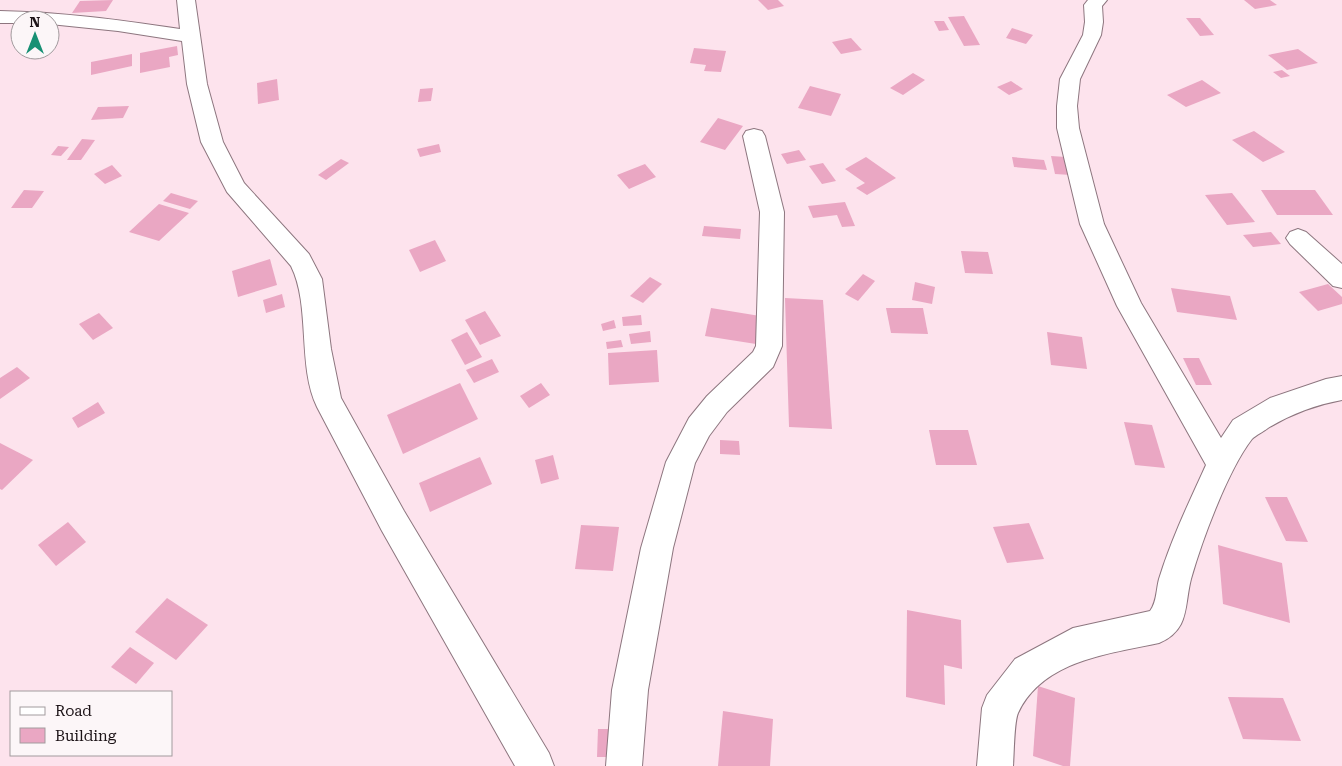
<svg xmlns="http://www.w3.org/2000/svg" width="1342" height="766" viewBox="0 0 1342 766" font-family="'Roboto Serif',serif">
  <rect width="100%" height="100%" fill="#fde3ed"/>
  <g fill="#eaa7c3">
    <path d="M113,0L106,11L72,13L80,1Z"/>
    <path d="M758,0H778L784,6L768,10Z"/>
    <path d="M1244,0H1270L1277,5L1255,9Z"/>
    <path d="M964,16L980,45L964,46L948,17Z"/>
    <path d="M1186,18H1200L1214,35L1200,36Z"/>
    <path d="M934,21H944L949,30L939,31Z"/>
    <path d="M1012,28L1033,35L1026,44L1006,38Z"/>
    <path d="M851,38L862,50L841,54L832,42Z"/>
    <path d="M177,46L178,55L169,57L170,67L140,73V53Z"/>
    <path d="M694,48L726,51L721,72L704,71L706,65L690,63Z"/>
    <path d="M1298,49L1318,63L1287,70L1268,55Z"/>
    <path d="M132,54V66L91,75V62Z"/>
    <path d="M1282,70L1290,76L1281,78L1273,72Z"/>
    <path d="M913,73L925,80L903,95L890,88Z"/>
    <path d="M277,79L279,100L258,104L257,83Z"/>
    <path d="M1202,80L1221,93L1186,107L1167,95Z"/>
    <path d="M1011,81L1023,89L1009,95L997,87Z"/>
    <path d="M810,86L841,94L831,116L798,108Z"/>
    <path d="M433,88L431,101L418,102L420,89Z"/>
    <path d="M129,106L123,118L91,120L98,107Z"/>
    <path d="M718,118L743,126L725,150L700,142Z"/>
    <path d="M1254,131L1285,152L1263,162L1232,140Z"/>
    <path d="M82,139L95,140L81,160H67Z"/>
    <path d="M439,144L441,152L420,157L417,149Z"/>
    <path d="M58,146L69,147L61,156L51,155Z"/>
    <path d="M799,150L806,160L787,164L781,154Z"/>
    <path d="M1051,156L1066,157L1071,175L1055,174Z"/>
    <path d="M866,157L896,178L867,195L856,188L865,183L845,169Z"/>
    <path d="M1012,157L1044,160L1047,170L1014,167Z"/>
    <path d="M341,159L349,163L326,180L318,175Z"/>
    <path d="M823,163L836,181L822,184L809,166Z"/>
    <path d="M645,164L656,177L629,189L617,175Z"/>
    <path d="M112,165L122,176L105,184L94,174Z"/>
    <path d="M24,190L44,191L32,208H11Z"/>
    <path d="M1261,190H1315L1333,215H1277Z"/>
    <path d="M171,193L198,201L190,209L163,201Z"/>
    <path d="M1232,193L1255,222L1227,225L1205,195Z"/>
    <path d="M845,202L855,226L842,227L837,215L813,218L808,206Z"/>
    <path d="M159,204L189,213L159,241L129,232Z"/>
    <path d="M704,226L741,229L740,239L702,236Z"/>
    <path d="M1271,232L1281,244L1253,247L1243,235Z"/>
    <path d="M435,240L446,261L420,272L409,250Z"/>
    <path d="M961,251L988,252L993,274L965,273Z"/>
    <path d="M270,259L277,285L238,297L232,271Z"/>
    <path d="M863,274L875,281L858,301L845,294Z"/>
    <path d="M650,277L662,284L643,303L630,296Z"/>
    <path d="M915,282L935,287L932,304L912,300Z"/>
    <path d="M1328,284L1342,297V304L1318,311L1299,292Z"/>
    <path d="M1171,288L1230,296L1237,320L1177,312Z"/>
    <path d="M282,294L285,307L266,313L263,300Z"/>
    <path d="M785,298L823,300L832,429L789,427Z"/>
    <path d="M711,308L760,316L756,344L705,336Z"/>
    <path d="M886,308H923L928,334L891,333Z"/>
    <path d="M485,311L501,336L480,345L465,320Z"/>
    <path d="M99,313L113,328L93,340L79,324Z"/>
    <path d="M641,315L642,325L623,326L622,317Z"/>
    <path d="M614,320L616,328L603,331L601,324Z"/>
    <path d="M650,331L651,342L631,344L629,334Z"/>
    <path d="M467,332L482,357L465,365L451,340Z"/>
    <path d="M1047,332L1082,337L1087,369L1051,365Z"/>
    <path d="M621,340L623,347L607,349L606,342Z"/>
    <path d="M657,350L659,382L609,385L608,353Z"/>
    <path d="M1183,358H1199L1212,385H1196Z"/>
    <path d="M492,359L499,372L474,383L466,370Z"/>
    <path d="M17,367L30,378L0,399V378Z"/>
    <path d="M460,383L478,419L403,454L387,415Z"/>
    <path d="M541,383L550,395L529,408L520,396Z"/>
    <path d="M98,402L105,413L78,428L72,418Z"/>
    <path d="M1124,422L1152,425L1165,468L1135,465Z"/>
    <path d="M929,430H968L977,465H936Z"/>
    <path d="M720,440L739,441L740,455L720,454Z"/>
    <path d="M0,443L33,460L2,490L0,489Z"/>
    <path d="M553,455L559,479L541,484L535,460Z"/>
    <path d="M480,457L492,484L430,512L419,483Z"/>
    <path d="M1265,497H1287L1308,542L1286,541Z"/>
    <path d="M68,522L86,542L56,566L38,545Z"/>
    <path d="M1029,523L1044,559L1007,563L993,527Z"/>
    <path d="M581,525L619,527L613,571L575,569Z"/>
    <path d="M1218,545L1282,563L1290,623L1223,604Z"/>
    <path d="M167,598L208,625L176,660L135,632Z"/>
    <path d="M907,610L961,620L962,669L944,665L945,705L906,697Z"/>
    <path d="M130,647L154,663L136,684L111,667Z"/>
    <path d="M1038,686L1075,698L1070,766H1063L1033,756Z"/>
    <path d="M1228,697L1283,698L1301,741L1243,739Z"/>
    <path d="M723,711L773,719L770,766H718Z"/>
    <path d="M598,729H620L619,757H597Z"/>
  </g>
  <g fill="none" stroke-linecap="round" stroke-linejoin="round">
    <g stroke="#8d767f" stroke-width="2">
      <g id="minor">
        <path d="M177,0H195L207,84L223,142L244,183L309,254L322,279L331,349L341,398L404,511L549,753L554,766H515L382,531L317,407C297,366 311,306 291,266L227,192L201,142L187,84L182,41L118,31L50,24V20H20V23H0V11C61,12 120,20 180,29Z"/>
        <path d="M1088,0H1107L1102,6L1103,22L1101,35L1080,79L1077,106L1079,128L1104,224L1141,303L1221,438L1233,420L1270,398L1326,379L1342,376V400C1315,405 1291,414 1268,428C1263,432 1256,435 1252,439C1228,470 1202,540 1191,579C1184,606 1190,630 1159,643C1109,654 1043,660 1018,713C1014,722 1014,754 1013,766H977L982,708L987,695L1015,659L1073,628L1150,611C1157,602 1156,590 1159,579C1171,540 1189,502 1206,465L1117,306L1080,224L1057,128V106L1060,79L1083,35L1085,22L1084,5Z"/>
        <path d="M754,129L762,131L765,136L784,212L782,346L773,367L727,412L709,436L695,463L673,548L648,690L642,766H606L612,690L641,548L666,462L689,418L707,396L753,352L756,346L760,212L743,136L746,131Z"/>
        <path d="M1298,229L1306,232L1342,264V288L1333,286L1290,244L1286,238L1290,232Z"/>
      </g>
    </g>
    <use href="#minor" fill="#fff" fill-rule="evenodd"/>
  </g>
  <rect x="10" y="691" width="162" height="65" fill="#fcf6f8" stroke="#a29b9e"/>
  <rect x="20" y="707" width="25" height="8" fill="#ffffff" stroke="#a29b9e"/>
  <text x="55" y="716" font-size="15" fill="#1c1317">Road</text>
  <rect x="20" y="728" width="25" height="15" fill="#eaa7c3" stroke="#a29b9e"/>
  <text x="55" y="741" font-size="15" fill="#1c1317">Building</text>
  <g transform="translate(35 35)"><circle r="24" fill="#fcf6f8" stroke="#a29b9e"/>
  <path d="M0-4L9 19L0 12L-9 19Z" fill="#179074"/>
  <text y="-8" font-size="14" font-weight="bold" text-anchor="middle" fill="#1c1317">N</text>
  </g>
</svg>
